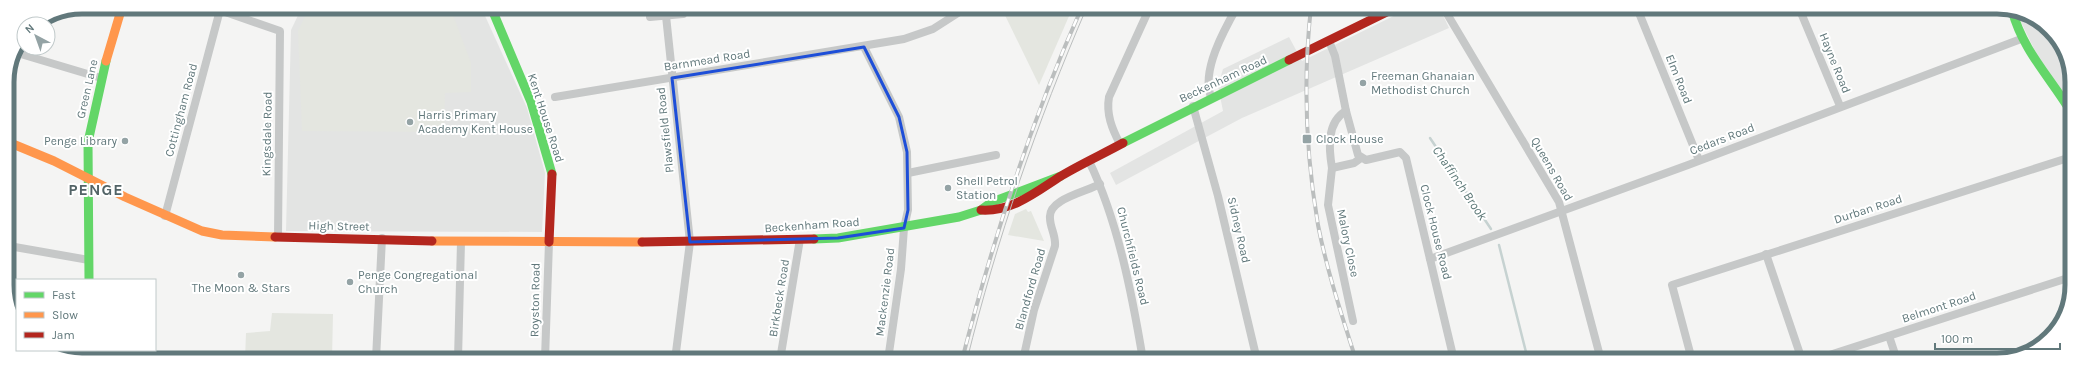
<svg xmlns="http://www.w3.org/2000/svg" width="2079" height="367" viewBox="0 0 2079 367" font-family="Karla,sans-serif">
  <rect width="100%" height="100%" fill="#f4f4f3"/>
  <g fill="#e3e4e3">
    <path d="M302,7H481L527,108L545,173L542,232L286,231L291,30Z"/>
    <path d="M1412,7H1439L1449,28L1242,118L1116,185L1110,173L1223,111L1218,86L1223,69L1289,37L1302,61Z"/>
    <path d="M2016,12L2050,29L2071,67V104L2040,61Z"/>
  </g>
  <g fill="#e4e6e0">
    <path d="M310,7H450L471,63V92L445,93L444,132L302,131L298,31Z"/>
    <path d="M1001,7H1073L1039,85Z"/>
    <path d="M1026,209L1028,212L1031,211L1044,241L1008,235L1015,214Z"/>
    <path d="M272,313L333,314L332,359H245L246,333L270,331Z"/>
  </g>
  <g fill="none" stroke-linecap="round" stroke-linejoin="round">
    <g stroke="#c6d2d1" stroke-width="2.5">
      <path d="M1430,138L1491,229"/>
      <path d="M1499,245L1528,360"/>
    </g>
    <g stroke="#c6c8c8" stroke-width="8">
      <path d="M211,7L280,31L278,237"/>
      <path d="M1443,7L1559,202L1601,360"/>
      <path d="M1637,8L1699,160"/>
      <path d="M1799,8L1840,106"/>
      <path d="M666,16L690,242L675,360"/>
      <path d="M650,17L683,14"/>
      <path d="M1329,41L1335,56L1346,111L1358,155L1366,160L1400,152L1406,158L1454,360"/>
      <path d="M864,47L899,117L907,152L908,210L904,228L901,269L888,360"/>
      <path d="M14,52L101,78"/>
      <path d="M555,97L904,39L933,29L958,13"/>
      <path d="M1211,97C1201,71 1224,30 1237,7"/>
      <path d="M1193,106L1218,196L1257,360"/>
      <path d="M1346,111C1326,122 1329,150 1332,168L1354,163L1361,158"/>
      <path d="M1120,144C1112,129 1106,114 1109,97L1150,7"/>
      <path d="M1089,161C1118,221 1132,294 1143,360"/>
      <path d="M1332,168L1328,205L1353,321"/>
      <path d="M908,173L996,155"/>
      <path d="M165,216L220,10"/>
      <path d="M9,246L89,260"/>
      <path d="M1766,254L1802,360"/>
      <path d="M1430,259L1688,165L2021,39"/>
      <path d="M1889,336L1897,360"/>
      <path d="M376,359L382,238"/>
      <path d="M458,359L461,242"/>
      <path d="M545,359L549,242"/>
      <path d="M780,360L800,239"/>
      <path d="M1023,360L1034,310L1055,246C1056,235 1050,228 1050,218C1048,199 1086,192 1100,184"/>
      <path d="M1692,360L1672,285L2071,157"/>
      <path d="M1814,360L2071,277"/>
    </g>
    <g stroke="#63d668" stroke-width="9">
      <path d="M491,7L531,102L552,174"/>
      <path d="M2012,10C2023,51 2050,77 2071,112"/>
      <path d="M1123,143L1289,60"/>
      <path d="M814,239L838,238L959,217L981,210L992,202L1061,176"/>
      <path d="M89,280L88,142L106,61"/>
    </g>
    <g stroke="#ff974d" stroke-width="9">
      <path d="M106,61L122,7"/>
      <path d="M8,142L54,161L125,197L202,231L222,235L275,237"/>
      <path d="M432,241L642,242"/>
      <path d="M89,350V359"/>
    </g>
    <g stroke="#b3261e" stroke-width="9">
      <path d="M1289,60L1397,7"/>
      <path d="M981,210C1012,212 1036,192 1061,176C1081,164 1103,154 1123,143"/>
      <path d="M275,237L432,241"/>
      <path d="M549,242L552,174"/>
      <path d="M642,242L814,239"/>
    </g>
    <path stroke="#bbbebe" stroke-width="1" d="M967,360C997,239 1037,122 1087,7"/>
    <g stroke="#bbbebe" stroke-width="4">
      <g id="rail">
        <path d="M1311,7C1303,79 1306,155 1318,225C1327,271 1342,316 1356,360"/>
        <path d="M962,360C993,239 1031,121 1082,7"/>
      </g>
    </g>
    <use href="#rail" stroke="#fff" stroke-width="2.5" stroke-dasharray="8" stroke-linecap="butt"/>
  </g>
  <path fill="none" stroke="#1d4ed8" stroke-width="3" stroke-linejoin="round" d="M864,47L899,117L907,152L908,210L904,228L838,238L690,242L672,78Z"/>
  <g fill="#94a3a5" stroke="#fff" stroke-width="1.5">
    <circle cx="1363" cy="83" r="4"/>
    <circle cx="410" cy="122" r="4"/>
    <rect x="1302" y="134" width="10" height="10" rx="2"/>
    <circle cx="125" cy="141" r="4"/>
    <circle cx="948" cy="188" r="4"/>
    <circle cx="241" cy="275" r="4"/>
    <circle cx="350" cy="282" r="4"/>
  </g>
  <g text-anchor="middle" dominant-baseline="central" stroke-width="4" stroke-linejoin="round" paint-order="stroke">
    <g font-size="12" fill="#61787b" stroke="#fff">
      <text transform="translate(707 60) rotate(-9)">Barnmead Road</text>
      <text transform="translate(1835 63) rotate(68)">Hayne Road</text>
      <text transform="translate(1223 79) rotate(-25)">Beckenham Road</text>
      <text transform="translate(1679 79) rotate(68)">Elm Road</text>
      <text transform="translate(87 89) rotate(-77)">Green Lane</text>
      <text transform="translate(181 110) rotate(-75)">Cottingham Road</text>
      <text transform="translate(546 118) rotate(72)">Kent House Road</text>
      <text transform="translate(665 130) rotate(-96)">Plawsfield Road</text>
      <text transform="translate(267 134) rotate(-89)">Kingsdale Road</text>
      <text transform="translate(1722 139) rotate(-21)">Cedars Road</text>
      <text transform="translate(1552 169) rotate(60)">Queens Road</text>
      <text transform="translate(1868 209) rotate(-18)">Durban Road</text>
      <text transform="translate(812 225) rotate(-4)">Beckenham Road</text>
      <text transform="translate(339 226) rotate(1)">High Street</text>
      <text transform="translate(1239 230) rotate(77)">Sidney Road</text>
      <text transform="translate(1436 232) rotate(76)">Clock House Road</text>
      <text transform="translate(1348 243) rotate(78)">Malory Close</text>
      <text transform="translate(1133 256) rotate(76)">Churchfields Road</text>
      <text transform="translate(1030 289) rotate(-74)">Blandford Road</text>
      <text transform="translate(885 292) rotate(-83)">Mackenzie Road</text>
      <text transform="translate(779 298) rotate(-81)">Birkbeck Road</text>
      <text transform="translate(535 300) rotate(-89)">Royston Road</text>
      <text transform="translate(1939 307) rotate(-18)">Belmont Road</text>
    </g>
    <g font-size="12" fill="#61787b" stroke="#fff" text-anchor="start">
      <text x="1371" y="76">Freeman Ghanaian<tspan x="1371" dy="14">Methodist Church</tspan></text>
      <text x="418" y="115">Harris Primary<tspan x="418" dy="14">Academy Kent House</tspan></text>
      <text x="1316" y="139">Clock House</text>
      <text x="117" y="141" text-anchor="end">Penge Library</text>
      <text x="956" y="181">Shell Petrol<tspan x="956" dy="14">Station</tspan></text>
      <text x="358" y="275">Penge Congregational<tspan x="358" dy="14">Church</tspan></text>
      <text x="241" y="288" text-anchor="middle">The Moon &amp; Stars</text>
    </g>
    <g font-size="13" font-style="italic" fill="#5c7877" stroke="#fff">
      <text transform="translate(1460 183) rotate(56)">Chaffinch Brook</text>
    </g>
    <g font-size="16" font-weight="bold" letter-spacing="1" fill="#536467" stroke="#fff">
      <text x="96" y="189">PENGE</text>
    </g>
  </g>
  <path d="M0 0H2079V367H0ZM82 14H1997A68 68 0 0 1 2065 82V285A68 68 0 0 1 1997 353H82A68 68 0 0 1 14 285V82A68 68 0 0 1 82 14Z" fill="#fff" fill-rule="evenodd"/>
  <path fill="none" stroke="#61787b" stroke-width="5" d="M82 14H1997A68 68 0 0 1 2065 82V285A68 68 0 0 1 1997 353H82A68 68 0 0 1 14 285V82A68 68 0 0 1 82 14Z"/>
  <rect x="16" y="279" width="140" height="72" fill="#ffffff" stroke="#c0c9ca"/>
  <rect x="24" y="292" width="20" height="6" fill="#63d668" stroke="#c0c9ca"/>
  <text x="52" y="299" font-size="12" fill="#61787b">Fast</text>
  <rect x="24" y="312" width="20" height="6" fill="#ff974d" stroke="#c0c9ca"/>
  <text x="52" y="319" font-size="12" fill="#61787b">Slow</text>
  <rect x="24" y="332" width="20" height="6" fill="#b3261e" stroke="#c0c9ca"/>
  <text x="52" y="339" font-size="12" fill="#61787b">Jam</text>
  <g transform="translate(36 36) rotate(319)"><circle r="19" fill="#ffffff" stroke="#c0c9ca"/>
  <path d="M0-3L7 15L0 10L-7 15Z" fill="#94a3a5"/>
  <text y="-6" font-size="11" font-weight="bold" text-anchor="middle" fill="#61787b">N</text>
  </g>
  <path d="M1935 343v6h125v-6" fill="none" stroke="#61787b" stroke-width="2"/>
  <text x="1941" y="343" font-size="12" fill="#61787b" stroke="#ffffff" stroke-width="3" paint-order="stroke">100 m</text>
</svg>
